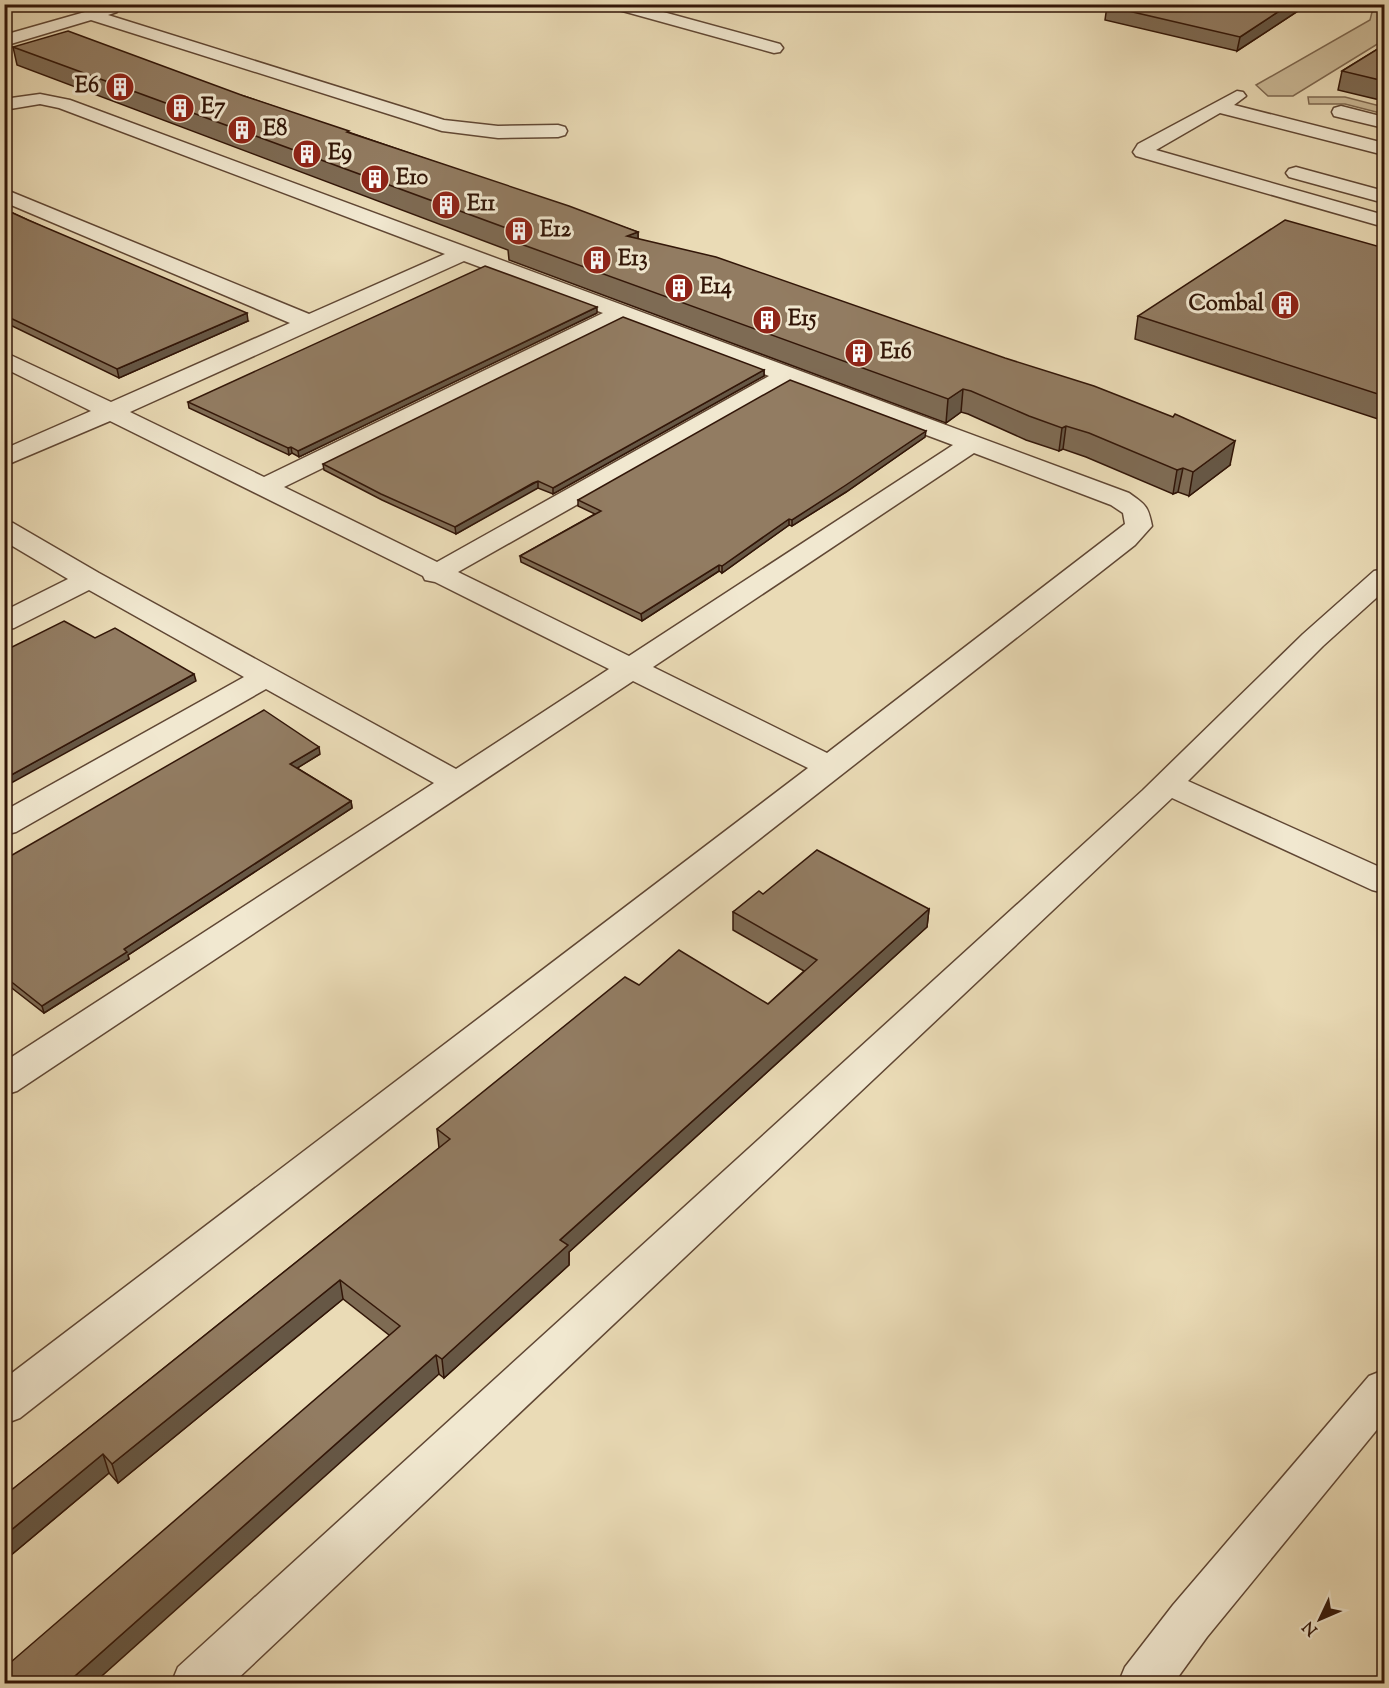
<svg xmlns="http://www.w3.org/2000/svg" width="1389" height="1688" viewBox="0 0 1389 1688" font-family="'Sorts Mill Goudy',serif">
  <rect width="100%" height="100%" fill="#eadbb6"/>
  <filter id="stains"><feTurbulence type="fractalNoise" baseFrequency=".00333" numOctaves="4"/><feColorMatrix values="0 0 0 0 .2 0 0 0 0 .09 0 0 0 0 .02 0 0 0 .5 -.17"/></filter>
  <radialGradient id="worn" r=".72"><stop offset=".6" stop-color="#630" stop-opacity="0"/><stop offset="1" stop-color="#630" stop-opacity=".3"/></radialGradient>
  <g fill="#cbba98" stroke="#7e6850" stroke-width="1.5">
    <path d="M1384,7V40L1293,96H1268L1256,85L1370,20L1372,12Z"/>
    <path d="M1308,97H1345L1384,107V114L1345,104H1309Z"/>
  </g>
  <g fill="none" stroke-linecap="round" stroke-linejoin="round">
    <g stroke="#604734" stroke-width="3">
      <g id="minor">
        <path d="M113,4L119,9L117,12L108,15L444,120L498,126L558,125L565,127L567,131L565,135L558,137L498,138L442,131L91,20L4,46V35Z"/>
        <path d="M606,4H634L780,44L783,48L780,52L774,53L608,7Z"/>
        <path d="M1237,91L1243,92L1246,96L1234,105L1384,143V155L1220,113L1156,150L1384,215V227L1136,156L1133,152L1138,144Z"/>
        <path d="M40,94L70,100L1129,493C1146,505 1148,506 1152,526L1135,545L20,1418L4,1424V1379L808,768L633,681L17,1091L4,1095V1062L434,783L266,689L16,832L4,835V811L244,677L89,590L14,628L4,630V611L68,579L4,541V521L13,523L99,573L456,769L609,669L435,582L425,580L423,576L110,421L4,466V449L91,411L4,368V352L111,402L290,323L4,202V189L309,314L445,254L59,108L40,104L4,110V99ZM464,261L603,313L264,477L130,412ZM623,321L769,376L437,562L284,487ZM790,384L953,445L629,656L458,572ZM974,453L1111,505L1123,513L1125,524L827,753L653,667Z"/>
        <path d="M1341,106L1384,117V128L1334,116L1332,112L1334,108Z"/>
        <path d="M1296,167L1384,191V203L1289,177L1286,173L1289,169Z"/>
        <path d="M1384,569V591L1323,646L1188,781L1384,869V893L1372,890L1172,798L232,1684H171L178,1667L1143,790L1303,634L1374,571Z"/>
        <path d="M1384,1370V1421L1207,1637L1173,1684H1118L1125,1667L1173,1605L1369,1376Z"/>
      </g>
    </g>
    <use href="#minor" fill="#f1e8d0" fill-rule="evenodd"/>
  </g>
  <g fill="#7e6b54" stroke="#321608" stroke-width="1.5">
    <path d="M1109,4H1302L1301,9L1237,51L1105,20L1107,6Z"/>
    <path d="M1384,45V101L1338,90L1342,71Z"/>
    <path d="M13,47L244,96L638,232V239L1230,465L1189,496L1178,492L1173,494L1086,457L1063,449L1059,451L1026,440L968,414L961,412L946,423L509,260L508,250L17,65Z"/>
    <path d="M4,209L248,321L119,378L4,322Z"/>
    <path d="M1384,248V421L1135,339L1138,316Z"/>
    <path d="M597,313L299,457L292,453L289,455L189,408L188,402Z"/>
    <path d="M764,370V376L553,494L538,488L534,489L456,534L382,500L324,470L323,464Z"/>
    <path d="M925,437L846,492L792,526L789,525L722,573L719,571L642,621L521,562L520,556L595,514L578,506V500Z"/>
    <path d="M320,754L297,768L351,801L352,808L128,955L129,959L44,1013L4,982V858H7Z"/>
    <path d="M763,894L929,909L927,927L569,1252V1265L444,1378L343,1299L118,1483L109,1473L4,1561V1496L439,1148L437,1129L639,985L768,1004L804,971L733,930V912Z"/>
  </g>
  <g fill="#665745" stroke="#321608" stroke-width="1.5">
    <path d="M1290,4H1302L1301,9L1237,51L1240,37Z"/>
    <path d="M638,232V254L627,236Z"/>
    <path d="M597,307V313L299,457L298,451Z"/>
    <path d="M247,313L248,321L119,378L117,369Z"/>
    <path d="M764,370V376L553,494V488Z"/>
    <path d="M963,389L961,412L946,423L948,399Z"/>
    <path d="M1066,426L1063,449L1059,451L1062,428Z"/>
    <path d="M926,431L925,437L846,492L792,526V520Z"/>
    <path d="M1235,441L1230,465L1189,496L1193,472Z"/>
    <path d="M291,447L292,453L289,455L288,448Z"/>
    <path d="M1183,468L1178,492L1173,494L1177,470Z"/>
    <path d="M538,481V488L456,534L455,527Z"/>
    <path d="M789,519V525L722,573V566Z"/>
    <path d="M719,565V571L642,621L641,614Z"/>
    <path d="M194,674L196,681L4,787V779Z"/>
    <path d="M319,747L320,754L291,772L290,764Z"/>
    <path d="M351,801L352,808L128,955L129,959L44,1013L42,1006L124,949Z"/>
    <path d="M929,909L927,927L569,1252V1265L444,1378L442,1359L560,1240Z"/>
    <path d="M340,1280L343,1299L118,1483L112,1464Z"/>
    <path d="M436,1355L439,1374L94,1683H67Z"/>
    <path d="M103,1454L109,1473L4,1561V1536Z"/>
  </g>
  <g fill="#927c62" stroke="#321608" stroke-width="1.5">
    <path d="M1109,4H1290L1240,37L1107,6Z"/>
    <path d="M68,31L244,96L349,131L347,132L569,206L638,232L627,236L716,257L1005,358L1094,386L1173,417L1175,414L1235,441L1193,472L1183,468L1177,470L1089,433L1066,426L1062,428L1029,416L971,391L963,389L948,399L507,239L520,233L13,47Z"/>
    <path d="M1384,45V81L1342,71Z"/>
    <path d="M4,209L28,220L247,313L117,369L4,315Z"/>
    <path d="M1285,220L1384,248V396L1138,316Z"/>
    <path d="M485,266L597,307L298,451L291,447L288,448L188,402Z"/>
    <path d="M623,317L764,370L553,488L538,481L533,483L455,527L381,494L323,464Z"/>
    <path d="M790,380L926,431L846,485L792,520L789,519L722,566L719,565L641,614L520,556L601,511L578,500Z"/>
    <path d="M64,621L95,638L115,628L194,674L4,779V651Z"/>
    <path d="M264,710L319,747L290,764L351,801L124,949L127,952L42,1006L4,976V858L6,857L7,858Z"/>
    <path d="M817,850L929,909L560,1240L568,1245L442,1359L436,1355L67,1683H4V1668L400,1326L340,1280L112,1464L103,1454L4,1536V1496L450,1139L437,1129L625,977L639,985L679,950L768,1004L817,960L733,912L759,891L763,894Z"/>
  </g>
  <defs>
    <g id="building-disc" transform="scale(1.5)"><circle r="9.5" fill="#8f2418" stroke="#f1e8d0"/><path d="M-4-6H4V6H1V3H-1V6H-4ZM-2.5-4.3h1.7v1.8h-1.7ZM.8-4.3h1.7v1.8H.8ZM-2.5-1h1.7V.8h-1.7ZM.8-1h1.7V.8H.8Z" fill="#fff"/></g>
  </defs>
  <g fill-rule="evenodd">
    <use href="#building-disc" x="120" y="87"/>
    <use href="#building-disc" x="180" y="108"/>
    <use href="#building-disc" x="242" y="130"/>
    <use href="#building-disc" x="307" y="154"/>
    <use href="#building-disc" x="375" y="179"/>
    <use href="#building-disc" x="446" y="205"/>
    <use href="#building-disc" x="519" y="231"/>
    <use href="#building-disc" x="597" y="260"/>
    <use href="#building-disc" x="679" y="288"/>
    <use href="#building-disc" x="1285" y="305"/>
    <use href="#building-disc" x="767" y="320"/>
    <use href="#building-disc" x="859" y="353"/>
  </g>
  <g text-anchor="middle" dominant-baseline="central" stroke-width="6" stroke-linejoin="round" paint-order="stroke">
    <g font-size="22" font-weight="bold" fill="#321608" stroke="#f1e8d0" text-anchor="start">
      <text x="99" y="87" text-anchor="end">E6</text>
      <text x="201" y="108">E7</text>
      <text x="263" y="130">E8</text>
      <text x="328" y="154">E9</text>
      <text x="396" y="179">E10</text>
      <text x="467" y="205">E11</text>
      <text x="540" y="231">E12</text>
      <text x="618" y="260">E13</text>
      <text x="700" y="288">E14</text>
      <text x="1264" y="305" text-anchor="end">Combal</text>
      <text x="788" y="320">E15</text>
      <text x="880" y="353">E16</text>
    </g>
  </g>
  <rect width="1389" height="1688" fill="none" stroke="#eadbb6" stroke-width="24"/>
  <rect x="6" y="6" width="1377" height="1676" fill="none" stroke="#321608" stroke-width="3"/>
  <rect x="12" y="12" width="1365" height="1664" fill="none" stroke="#321608" stroke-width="1.5"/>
  <g transform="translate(1320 1619) rotate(226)" stroke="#f1e8d0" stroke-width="4.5" paint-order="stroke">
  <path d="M0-4.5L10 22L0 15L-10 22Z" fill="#321608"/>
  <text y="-9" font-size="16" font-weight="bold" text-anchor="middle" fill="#321608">N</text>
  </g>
  <rect width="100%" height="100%" filter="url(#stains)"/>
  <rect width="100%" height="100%" fill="url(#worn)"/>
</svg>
